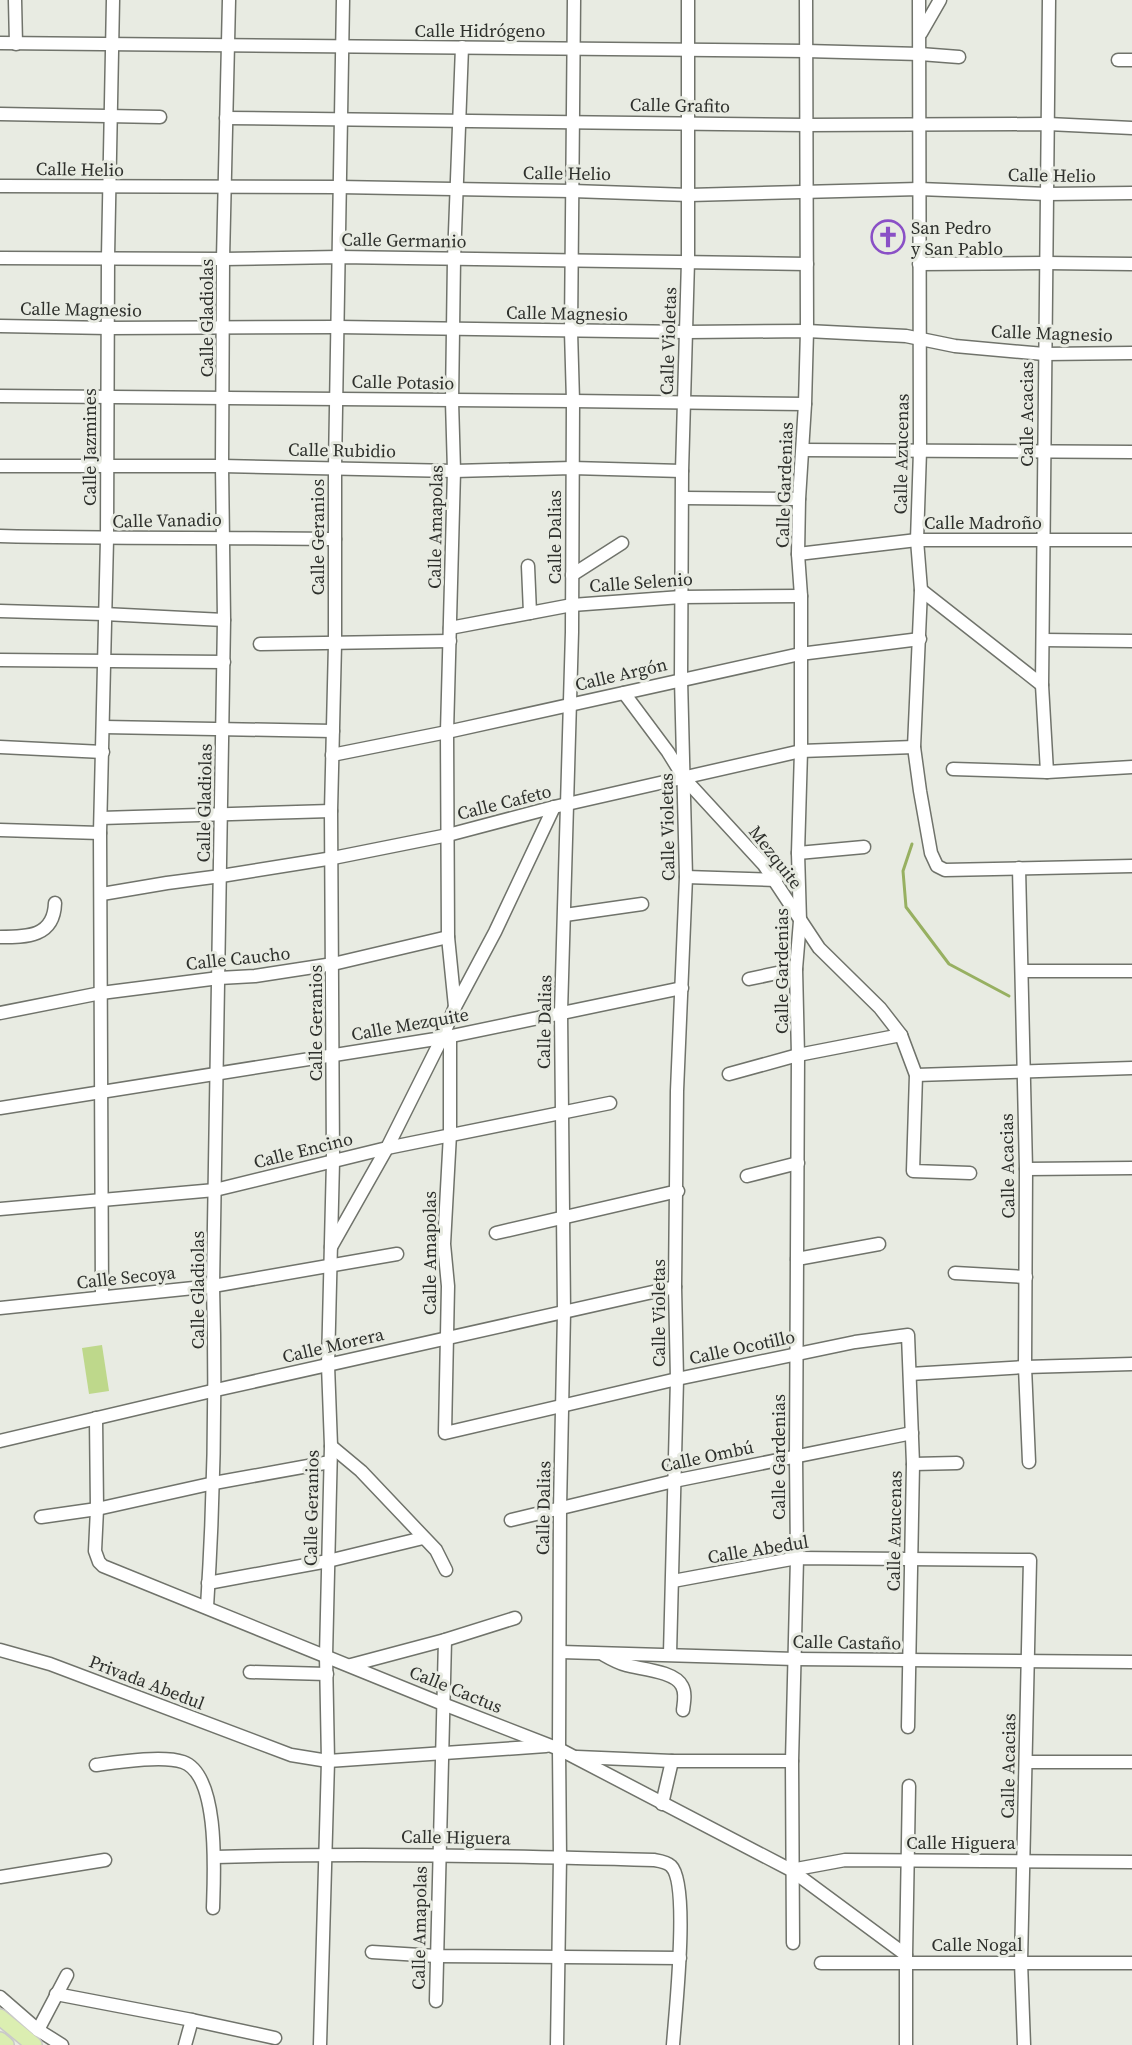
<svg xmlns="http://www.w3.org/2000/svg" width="1132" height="2045" viewBox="0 0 1132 2045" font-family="'Source Serif 4',serif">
  <rect width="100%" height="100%" fill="#e8ebe2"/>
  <path fill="#bed88b" d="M102,1345L109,1391L89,1394L82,1348Z"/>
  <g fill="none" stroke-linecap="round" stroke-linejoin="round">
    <path stroke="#97b061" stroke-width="3" d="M912,844L903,871L906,907L949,964L1009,996"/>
    <g stroke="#70736b" stroke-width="15">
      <g id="minor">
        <path d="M15,0L16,44"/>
        <path d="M919,0L920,451L917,540L921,590L914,747L920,791L931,853L937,866L945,870L1132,866"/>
        <path d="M921,33L940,0"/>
        <path d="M0,43L806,51L920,54L959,57"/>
        <path d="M1118,60H1132"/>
        <path d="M0,114L160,117"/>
        <path d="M226,118L806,125L1048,124L1132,128"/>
        <path d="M0,186L339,187L572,191L689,195L919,189L1047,194L1132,193"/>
        <path d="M0,258L223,259L339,257L807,264"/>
        <path d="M919,264L1046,263L1132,264"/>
        <path d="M0,326L109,328L338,327L687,332L807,331L906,336L955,346L1044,354L1132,353"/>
        <path d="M0,396L573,401L805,404"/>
        <path d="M803,450L1132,452"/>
        <path d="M0,466H222L454,471L572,468L682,471"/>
        <path d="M684,498L799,499"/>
        <path d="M0,536C112,539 223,537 335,539"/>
        <path d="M798,554L917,540H1132"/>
        <path d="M528,566L530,613"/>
        <path d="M572,575L622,543"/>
        <path d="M921,590L1042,685"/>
        <path d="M0,611L104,614L224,620"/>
        <path d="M450,628L572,605L681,597L801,596"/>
        <path d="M1043,640L1132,641"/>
        <path d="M260,644L450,641"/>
        <path d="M0,660L224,662"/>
        <path d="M624,693L668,752L684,778L764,865L819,948L880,1008L901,1035L916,1075L913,1171L970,1173"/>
        <path d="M104,727L333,731"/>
        <path d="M0,747L103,752"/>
        <path d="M332,755L447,732L800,654L920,639"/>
        <path d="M953,769L1047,772L1132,767"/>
        <path d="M1047,772L1042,685L1049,0"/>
        <path d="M101,818L331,811"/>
        <path d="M0,830L100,833"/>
        <path d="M798,853L864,847"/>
        <path d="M1019,868L1026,1169L1025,1367L1029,1462"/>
        <path d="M686,877L776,880"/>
        <path d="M102,894L167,883L221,876L333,858L448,835L554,807L801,751L914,747"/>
        <path d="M565,915L642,904"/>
        <path d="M0,937C27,937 54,937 55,903"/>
        <path d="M1022,971H1132"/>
        <path d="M749,979L796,969"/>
        <path d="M455,1007L448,937L447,732L454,471L452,401L454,259L462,47"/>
        <path d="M0,1013L101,993L219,978L255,976L333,964L448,937"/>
        <path d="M450,1036V1134L444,1244L448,1286L445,1433L677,1379L855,1342L908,1335L913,1464L908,1727"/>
        <path d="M729,1074L798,1055L901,1035"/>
        <path d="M916,1075L1132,1068"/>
        <path d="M0,1108L442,1038L682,988"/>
        <path d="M1026,1169L1132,1168"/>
        <path d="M747,1176L798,1163"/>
        <path d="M0,1209L215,1190L387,1148L610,1103"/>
        <path d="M496,1233L678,1191"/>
        <path d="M331,1247L387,1148L442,1038L455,1007L495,932L554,807"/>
        <path d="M797,1259L879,1244"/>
        <path d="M955,1273L1026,1277"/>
        <path d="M102,1297L100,833L107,539L108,257L113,0"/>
        <path d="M0,1308L213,1286L397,1254"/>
        <path d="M910,1374L1025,1367L1132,1364"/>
        <path d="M96,1418L97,1509L95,1551L99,1562L103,1566L443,1704L559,1749L791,1870L906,1955"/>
        <path d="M0,1441L216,1390L675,1287"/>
        <path d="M331,1446L361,1471L436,1550L446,1570"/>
        <path d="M913,1464L957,1463"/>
        <path d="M41,1517L97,1509L214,1483L330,1462"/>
        <path d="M511,1520L674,1481L912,1433"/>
        <path d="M673,1581L797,1558L1030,1560L1021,1962L1024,2045"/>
        <path d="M208,1583L328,1561L423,1538"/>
        <path d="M207,1607C214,1499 216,1394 213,1286L224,620L222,466L223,259L229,0"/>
        <path d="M0,1650L50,1664L291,1755L328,1761L546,1746"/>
        <path d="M561,1652L795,1659L1132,1662"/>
        <path d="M670,1654L677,1379L675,1287L677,1091L686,877L681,679L682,471L688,261V0"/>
        <path d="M604,1655C611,1659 618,1663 626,1665C640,1669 675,1671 682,1686C686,1693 684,1702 683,1710"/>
        <path d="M351,1665L445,1640L515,1618"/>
        <path d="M250,1672L327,1674"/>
        <path d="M577,1757L672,1761H792"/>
        <path d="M1026,1762H1132"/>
        <path d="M96,1765C118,1762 163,1755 183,1762C220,1775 214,1875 213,1908"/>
        <path d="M662,1804L672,1761"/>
        <path d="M215,1857C362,1853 508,1856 654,1860C660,1861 667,1862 671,1866C690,1884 675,2015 673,2045"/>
        <path d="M791,1870L845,1860L1132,1862"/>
        <path d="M0,1877L105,1860"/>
        <path d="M793,1943L792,1761L797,1558L796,1457L798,1055L796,969L800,921L798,853L801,751V596L798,554L799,499L805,404L807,331L806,0"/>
        <path d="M372,1952L436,1956L680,1958"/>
        <path d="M821,1963H1132"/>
        <path d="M56,1994L192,2020L275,2038"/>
        <path d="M0,1997L38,2030L62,2045"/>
        <path d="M436,2001L445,1640"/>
        <path d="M38,2030L67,1975"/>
        <path d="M185,2045L192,2020"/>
        <path d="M320,2045L328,1761L326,1656L331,1446L328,1365L333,1161L331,811L335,644V467L343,0"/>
        <path d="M557,2045L560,1857L559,1749L560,1508L564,1312L561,1012L572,632L573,401L571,331L574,0"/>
        <path d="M906,2045V1955L909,1786"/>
      </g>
    </g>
    <g stroke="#c9c9c8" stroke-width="18">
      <g id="major">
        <path d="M0,2017L34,2045"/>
        <path d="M0,2040L6,2045"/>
      </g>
    </g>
    <use href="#minor" stroke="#fff" stroke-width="12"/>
    <use href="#major" stroke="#dbeeb1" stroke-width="15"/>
  </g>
  <defs>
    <g id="church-ring" transform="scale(1.725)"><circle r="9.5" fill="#e8ebe2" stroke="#8a50c6" stroke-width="1.5"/><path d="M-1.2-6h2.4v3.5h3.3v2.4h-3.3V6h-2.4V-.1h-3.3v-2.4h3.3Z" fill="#8a50c6"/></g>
  </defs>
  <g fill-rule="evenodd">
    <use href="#church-ring" x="888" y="237"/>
  </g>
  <g text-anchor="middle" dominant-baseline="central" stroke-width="6" stroke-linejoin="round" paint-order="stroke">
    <g font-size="18" fill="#2e302c" stroke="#e8ebe2">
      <text x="480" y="30">Calle Hidrógeno</text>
      <text transform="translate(680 105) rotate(1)">Calle Grafito</text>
      <text transform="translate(80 169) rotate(1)">Calle Helio</text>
      <text transform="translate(567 173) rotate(1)">Calle Helio</text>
      <text transform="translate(1052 175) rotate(1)">Calle Helio</text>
      <text transform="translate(404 240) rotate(1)">Calle Germanio</text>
      <text transform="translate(81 309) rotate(1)">Calle Magnesio</text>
      <text transform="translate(567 313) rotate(1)">Calle Magnesio</text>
      <text transform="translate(206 318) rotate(-90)">Calle Gladiolas</text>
      <text transform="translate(1052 333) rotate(2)">Calle Magnesio</text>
      <text transform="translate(668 341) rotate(-88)">Calle Violetas</text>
      <text transform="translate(403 382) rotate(1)">Calle Potasio</text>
      <text transform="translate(1026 414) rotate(-90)">Calle Acacias</text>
      <text transform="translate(89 447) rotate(-90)">Calle Jazmines</text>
      <text transform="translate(342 450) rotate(1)">Calle Rubidio</text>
      <text transform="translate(901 454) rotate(-89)">Calle Azucenas</text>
      <text transform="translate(784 485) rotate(-88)">Calle Gardenias</text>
      <text transform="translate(167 520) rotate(-1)">Calle Vanadio</text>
      <text x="983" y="522">Calle Madroño</text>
      <text transform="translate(435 527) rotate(-89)">Calle Amapolas</text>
      <text transform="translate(317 537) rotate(-90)">Calle Geranios</text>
      <text transform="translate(554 537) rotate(-90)">Calle Dalias</text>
      <text transform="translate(641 582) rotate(-4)">Calle Selenio</text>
      <text transform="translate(621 674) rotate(-13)">Calle Argón</text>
      <text transform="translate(504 802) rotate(-14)">Calle Cafeto</text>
      <text transform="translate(204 803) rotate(-89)">Calle Gladiolas</text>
      <text transform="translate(667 827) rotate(-91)">Calle Violetas</text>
      <text transform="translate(776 857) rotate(52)">Mezquite</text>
      <text transform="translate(238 958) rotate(-6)">Calle Caucho</text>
      <text transform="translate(781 971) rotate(-90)">Calle Gardenias</text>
      <text transform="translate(544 1022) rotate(-89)">Calle Dalias</text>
      <text transform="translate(315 1023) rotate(-90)">Calle Geranios</text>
      <text transform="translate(410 1024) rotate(-10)">Calle Mezquite</text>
      <text transform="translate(303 1150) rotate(-14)">Calle Encino</text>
      <text transform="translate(1007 1166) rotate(-91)">Calle Acacias</text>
      <text transform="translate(429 1253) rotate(-90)">Calle Amapolas</text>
      <text transform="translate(126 1277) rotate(-6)">Calle Secoya</text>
      <text transform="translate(197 1290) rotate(-90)">Calle Gladiolas</text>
      <text transform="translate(658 1313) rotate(-90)">Calle Violetas</text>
      <text transform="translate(333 1345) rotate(-13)">Calle Morera</text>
      <text transform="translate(742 1347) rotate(-12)">Calle Ocotillo</text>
      <text transform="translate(707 1456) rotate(-12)">Calle Ombú</text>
      <text transform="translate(778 1457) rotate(-90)">Calle Gardenias</text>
      <text transform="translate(311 1508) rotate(-89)">Calle Geranios</text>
      <text transform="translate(543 1508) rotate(-89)">Calle Dalias</text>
      <text transform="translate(894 1531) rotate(-89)">Calle Azucenas</text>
      <text transform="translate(758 1549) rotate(-9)">Calle Abedul</text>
      <text transform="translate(847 1642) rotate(1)">Calle Castaño</text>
      <text transform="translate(147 1682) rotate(21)">Privada Abedul</text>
      <text transform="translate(456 1689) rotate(22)">Calle Cactus</text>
      <text transform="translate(1008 1766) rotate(-89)">Calle Acacias</text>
      <text transform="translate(456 1837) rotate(1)">Calle Higuera</text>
      <text x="961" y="1842">Calle Higuera</text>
      <text transform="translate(419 1928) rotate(-89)">Calle Amapolas</text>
      <text x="977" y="1944">Calle Nogal</text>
    </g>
    <g font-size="18" fill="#2e302c" stroke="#e8ebe2" text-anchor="start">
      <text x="911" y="227">San Pedro<tspan x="911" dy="21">y San Pablo</tspan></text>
    </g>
  </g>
</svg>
